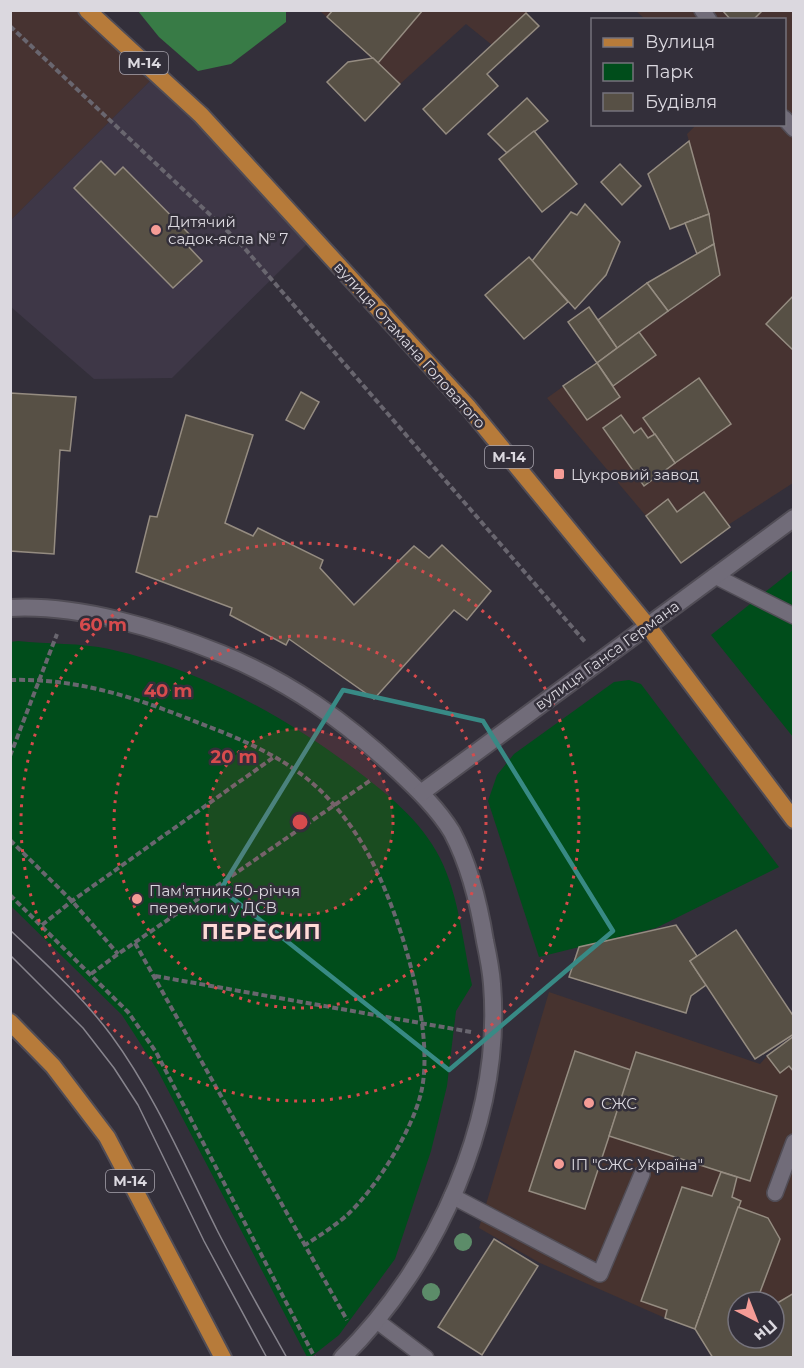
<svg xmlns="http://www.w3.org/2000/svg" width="804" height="1368" viewBox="0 0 804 1368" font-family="Montserrat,sans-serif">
  <rect width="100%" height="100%" fill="#332f3a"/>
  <path fill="#47332f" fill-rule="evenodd" d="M549,992L760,1064L767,1056L793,1036V1357H713L695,1329L665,1318L540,1263L479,1228ZM738,1302H774V1338H738Z"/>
  <g fill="#473331">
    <path d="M323,10L529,11L492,45L466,24L400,84L321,12Z"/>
    <path d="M11,11H78L154,77L11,220Z"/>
    <path d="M636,11H793V483L728,525L730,527L681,563L646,516L547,398L720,275L709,214L687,134L696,125L784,124V20L645,19Z"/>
  </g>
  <path fill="#3e3747" d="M154,77L311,240L172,378L94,379L11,307V220Z"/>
  <g fill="#004d1b">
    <path d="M793,570V737L711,635Z"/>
    <path d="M18,641C46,644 82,643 109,649C196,668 281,714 352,767C385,792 421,820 440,858C459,896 463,943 472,985L456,1011L447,1086L431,1151L395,1259L339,1335L311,1357H307L158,1071L122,1015L11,906L10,642Z"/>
    <path d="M629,680L641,684L779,867L656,928L539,957L488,801L497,775L514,754L614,682Z"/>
  </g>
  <path fill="#387b46" d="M138,11H286V22L231,64L198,71L159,37Z"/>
  <g fill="#575045" stroke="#958c81" stroke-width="1.5">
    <path d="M333,10H423L378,63L327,17Z"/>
    <path d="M722,10H759L761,12L753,20H731Z"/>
    <path d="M526,13L539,26L487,74L498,86L446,134L423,109Z"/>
    <path d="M373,58L400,84L365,121L327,82L348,62Z"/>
    <path d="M527,98L548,121L507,153L488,134Z"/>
    <path d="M534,131L577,184L542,212L499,159Z"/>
    <path d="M689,141L709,214L670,229L648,174Z"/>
    <path d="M101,161L115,175L123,167L194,239L187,245L202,261L173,288L74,188Z"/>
    <path d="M620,164L641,186L622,205L601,182Z"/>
    <path d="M585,204L620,242L606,275L575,309L532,261L571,212L577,215Z"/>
    <path d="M709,214L714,244L697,254L685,223Z"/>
    <path d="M714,244L720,275L668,311L647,283Z"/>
    <path d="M529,257L568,302L524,339L485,295Z"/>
    <path d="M647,283L668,311L617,348L598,320Z"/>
    <path d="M794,295V351L766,324Z"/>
    <path d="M589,307L617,348L597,363L568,322Z"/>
    <path d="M639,332L656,355L613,386L597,363Z"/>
    <path d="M597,363L620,397L587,420L563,386Z"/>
    <path d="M699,378L731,424L675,463L643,418Z"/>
    <path d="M301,392L319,402L304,429L286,420Z"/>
    <path d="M10,393L76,397L70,451L60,450L54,554L10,551Z"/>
    <path d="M186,415L253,435L225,523L253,536L258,528L323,560L320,568L354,605L414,546L429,558L442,545L491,591L467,620L454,610L374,699L289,639L286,645L230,615L232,608L136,572L150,516L157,517Z"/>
    <path d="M621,415L634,433L641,428L648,438L655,434L675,463L644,486L603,428Z"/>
    <path d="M704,492L730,527L681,563L646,516L668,499L677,512Z"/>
    <path d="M676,925L697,956L690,961L706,985L691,996L686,1013L569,977L579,947Z"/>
    <path d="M736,930L794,1017V1034L755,1059L690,961Z"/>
    <path d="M794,1036V1072L789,1066L780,1073L767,1056Z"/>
    <path d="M575,1051L631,1070L585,1209L529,1191Z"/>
    <path d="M636,1052L777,1096L750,1181L609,1136Z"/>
    <path d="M721,1172L737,1177L732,1197L741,1201L695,1329L665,1318L667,1310L641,1301L682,1187L712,1196Z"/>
    <path d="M738,1207L768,1218L780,1239L759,1295L764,1302H738V1338H774V1305L794,1293V1358H713L695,1329Z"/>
    <path d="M494,1239L538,1266L482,1355L438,1327Z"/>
  </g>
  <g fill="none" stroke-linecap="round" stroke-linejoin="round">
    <g stroke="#514d56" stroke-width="18">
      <g id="service">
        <path d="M702,10L709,20"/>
        <path d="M784,118L794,129"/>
        <path d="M715,576L794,616"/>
        <path d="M775,1193L794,1142"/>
        <path d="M452,1196L600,1274L642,1174"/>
        <path d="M377,1321L426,1358"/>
      </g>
    </g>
    <g stroke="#514d56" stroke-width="20">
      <g id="minor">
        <path d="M10,608C78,604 160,629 222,654C290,682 345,721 398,771C417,789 438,809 452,832C470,866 479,904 485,941C488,955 491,970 492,984C503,1118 437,1265 342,1358"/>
        <path d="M421,793L794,518"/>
      </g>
    </g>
    <g stroke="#514d56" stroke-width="20">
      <g id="primary">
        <path d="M87,10L201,115L469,408L647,625L794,820"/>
        <path d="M10,1022L53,1066L107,1137L223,1358"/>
      </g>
    </g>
    <g stroke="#69666f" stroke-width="4" stroke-dasharray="6 3" stroke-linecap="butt">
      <path d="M10,26L240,243L586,643"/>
      <path d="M10,680C79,678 137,698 199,723C242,739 288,759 321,791C335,805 348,821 358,837C395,893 437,1027 421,1093C412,1131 375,1190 346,1216C333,1227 319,1236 305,1245"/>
      <path d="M10,756L57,634"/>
      <path d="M10,840L72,901L118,954"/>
      <path d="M10,895L128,1012L156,1052L315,1358"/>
      <path d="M42,925L72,901L274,757"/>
      <path d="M135,943L347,1320"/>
      <path d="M91,974L118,954L371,780"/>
      <path d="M155,976L471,1032"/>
    </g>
    <use href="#service" stroke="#716c79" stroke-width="15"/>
    <use href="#minor" stroke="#716c79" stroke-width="16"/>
    <use href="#primary" stroke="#b77b3a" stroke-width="16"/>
    <g stroke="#87848d" stroke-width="1.5">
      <path d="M10,930C45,963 82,996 111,1035C155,1095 184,1164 217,1230C239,1273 263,1315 287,1358"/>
      <path d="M10,955L83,1028L114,1068L138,1105L204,1241L267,1358"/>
    </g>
  </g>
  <g fill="#5c8c69">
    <circle cx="463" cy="1242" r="9"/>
    <circle cx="431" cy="1292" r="9"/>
  </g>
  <path fill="none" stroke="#388a85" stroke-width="4.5" stroke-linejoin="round" d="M343,690L483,721L613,931L449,1070L221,889Z"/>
  <circle cx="300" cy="822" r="93" fill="#d74b4d" fill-opacity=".12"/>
  <g fill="none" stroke="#d74b4d" stroke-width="3" stroke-dasharray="3 6">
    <circle cx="300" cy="822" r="93"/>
    <circle cx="300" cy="822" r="186"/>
    <circle cx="300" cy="822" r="279"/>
  </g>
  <g fill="#f59c96" stroke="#332f3a" stroke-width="2">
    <circle cx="156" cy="230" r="6"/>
    <rect x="553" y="468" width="12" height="12" rx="3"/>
    <circle cx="137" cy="899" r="6"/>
    <circle cx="589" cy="1103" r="6"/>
    <circle cx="559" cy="1164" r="6"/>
  </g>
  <g text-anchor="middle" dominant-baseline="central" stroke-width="5" stroke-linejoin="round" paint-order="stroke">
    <g fill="#332f3a" stroke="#a9a5ae" stroke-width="1.5">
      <rect x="120" y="52" width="48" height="22" rx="4.5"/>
      <rect x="485" y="446" width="48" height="22" rx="4.5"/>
      <rect x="106" y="1170" width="48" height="22" rx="4.5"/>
    </g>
    <g font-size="14" font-weight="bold" fill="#dbd8df">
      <text x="144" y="63">М-14</text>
      <text x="509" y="457">М-14</text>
      <text x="130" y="1181">М-14</text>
    </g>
    <g font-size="15" fill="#dbd8df" stroke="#332f3a" text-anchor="start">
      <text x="168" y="221">Дитячий<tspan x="168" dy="17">садок-ясла № 7</tspan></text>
      <text x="571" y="474">Цукровий завод</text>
      <text x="149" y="890">Пам'ятник 50-річчя<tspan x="149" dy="17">перемоги у ДСВ</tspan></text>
      <text x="601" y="1103">СЖС</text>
      <text x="571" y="1164">ІП "СЖС Україна"</text>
    </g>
    <g font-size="15" fill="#dbd8df" stroke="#332f3a">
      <text transform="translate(410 345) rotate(48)">вулиця Отамана Головатого</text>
      <text transform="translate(607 655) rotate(-36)">вулиця Ганса Германа</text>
    </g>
    <g font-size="21" font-weight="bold" letter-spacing="1.5" fill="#fedad7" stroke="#332f3a">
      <text x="262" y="931">ПЕРЕСИП</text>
    </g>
  </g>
  <circle cx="300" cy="822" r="9" fill="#d74b4d" stroke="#332f3a" stroke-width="3"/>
  <g font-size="18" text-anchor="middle" font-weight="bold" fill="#d74b4d" stroke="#332f3a" stroke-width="5" stroke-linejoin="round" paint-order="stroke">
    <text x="103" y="631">60 m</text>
    <text x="168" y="697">40 m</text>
    <text x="234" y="763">20 m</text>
  </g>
  <rect width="804" height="1368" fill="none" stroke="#dbd8df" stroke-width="24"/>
  <rect x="591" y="18" width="195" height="108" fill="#332f3a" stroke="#76737c" stroke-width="1.5"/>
  <rect x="603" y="38" width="30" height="9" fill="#b77b3a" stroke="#76737c" stroke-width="1.5"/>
  <text x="645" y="48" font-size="18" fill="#dbd8df">Вулиця</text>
  <rect x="603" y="63" width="30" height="18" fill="#004d1b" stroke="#76737c" stroke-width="1.5"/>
  <text x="645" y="78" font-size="18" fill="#dbd8df">Парк</text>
  <rect x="603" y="93" width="30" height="18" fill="#575045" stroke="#76737c" stroke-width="1.5"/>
  <text x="645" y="108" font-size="18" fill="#dbd8df">Будівля</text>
  <g transform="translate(756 1320) rotate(138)"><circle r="28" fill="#332f3a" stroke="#76737c" stroke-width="1.5"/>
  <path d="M0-4.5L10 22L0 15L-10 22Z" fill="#f59c96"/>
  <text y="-9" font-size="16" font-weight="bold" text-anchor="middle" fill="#dbd8df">Пн</text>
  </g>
</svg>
